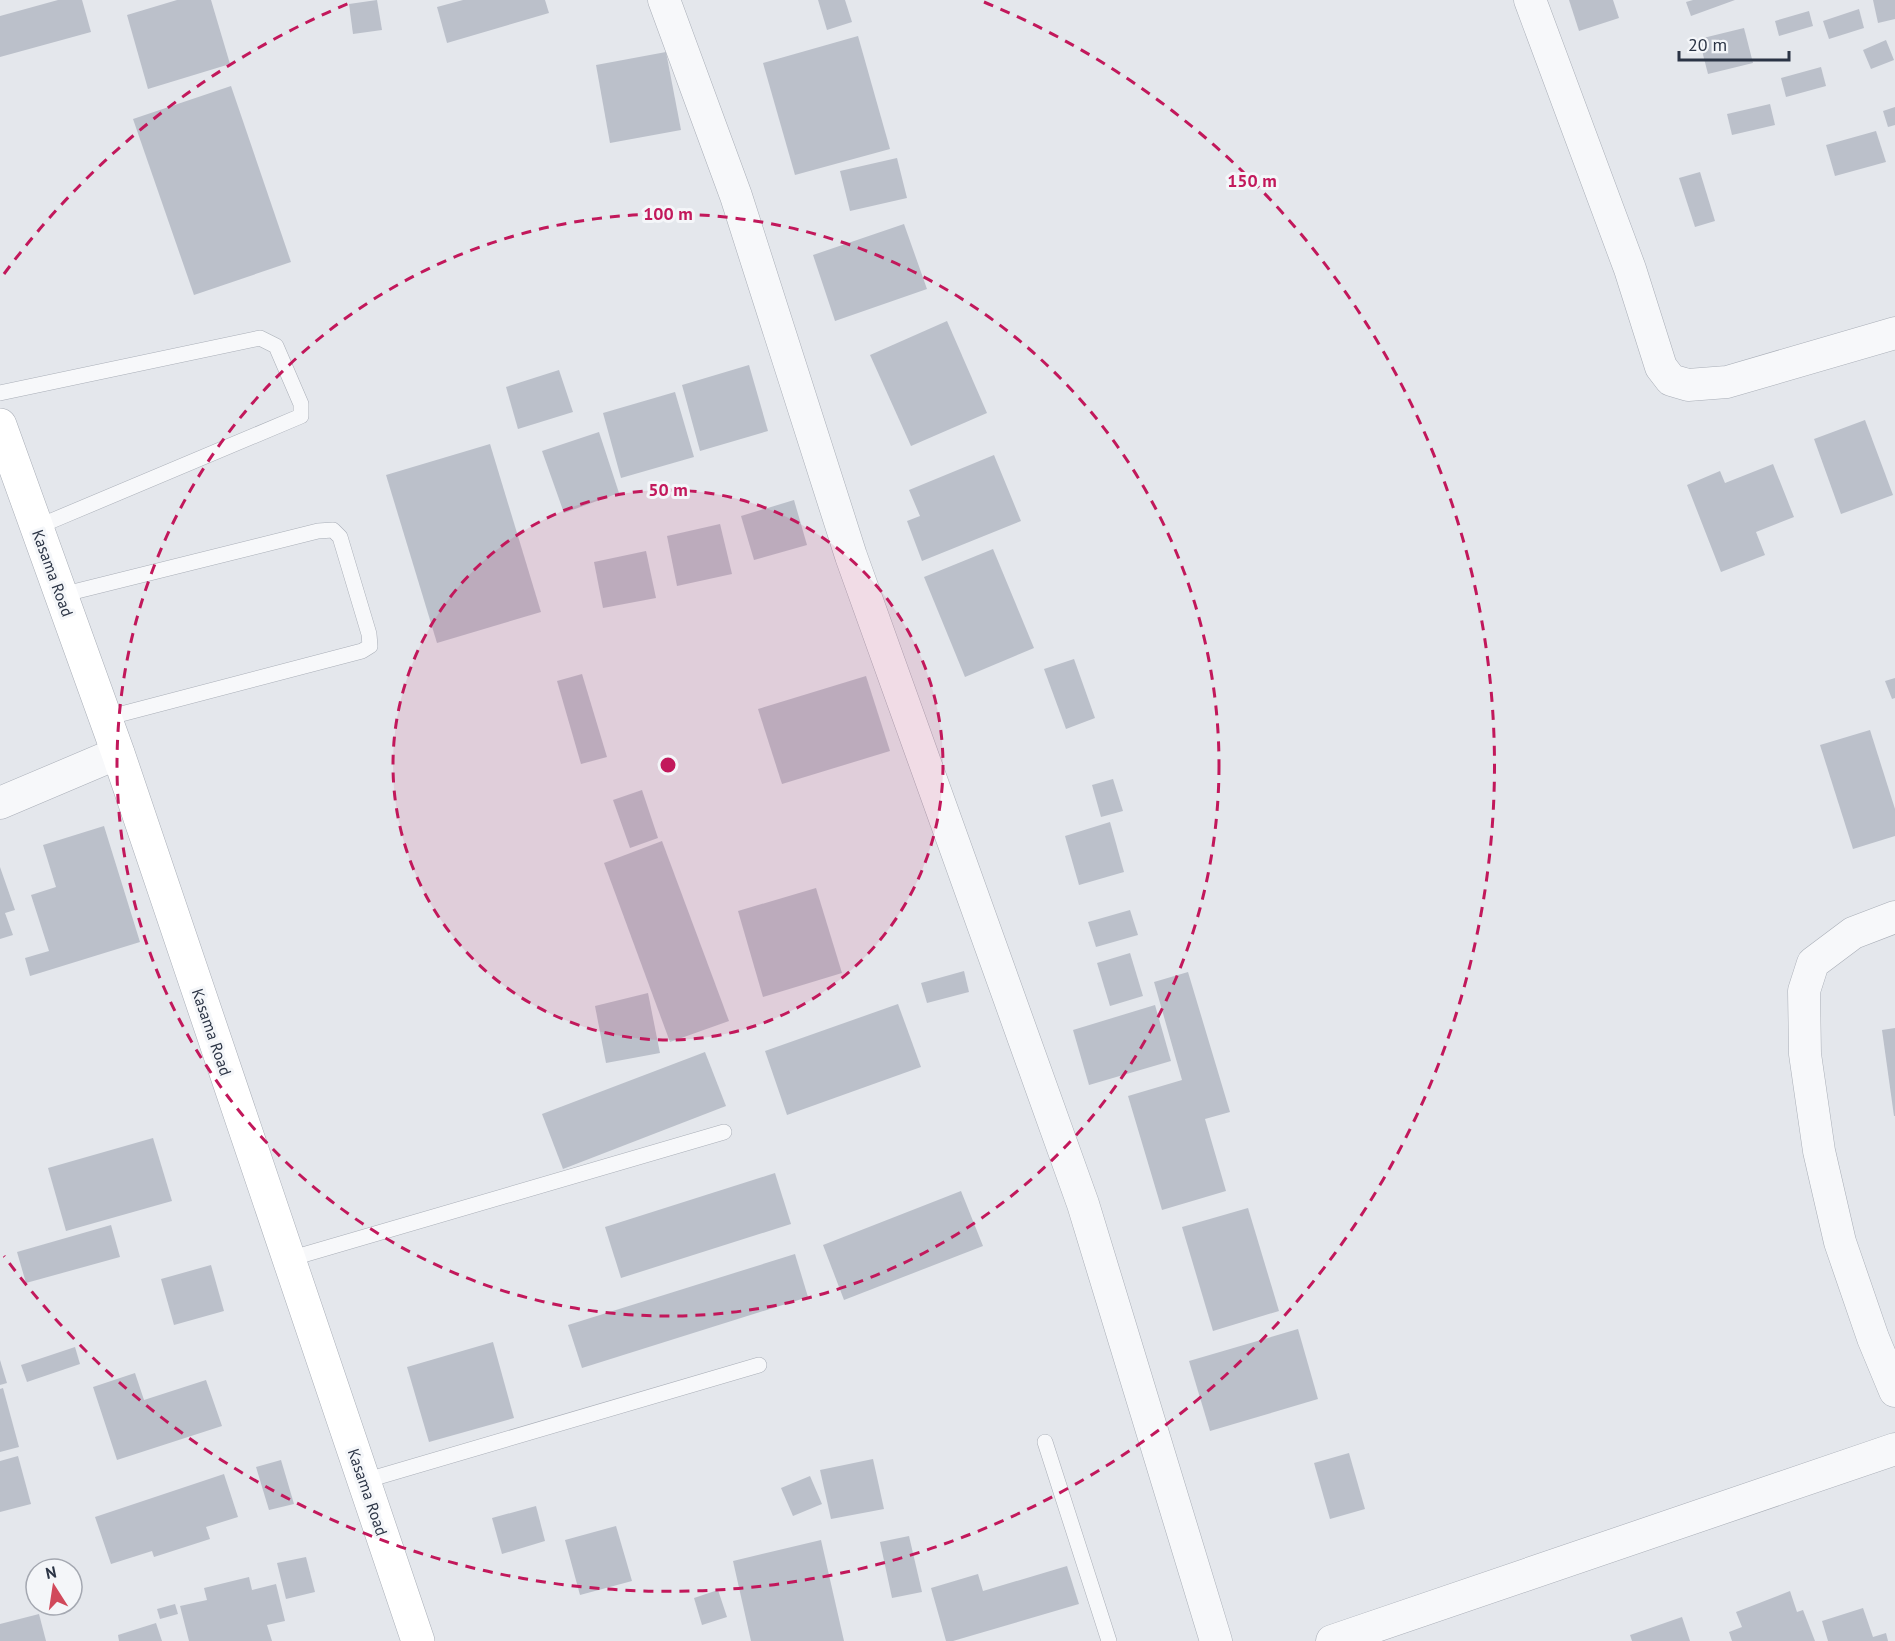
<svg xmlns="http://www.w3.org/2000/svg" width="1895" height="1641" viewBox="0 0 1895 1641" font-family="'PT Sans',sans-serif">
  <rect width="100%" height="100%" fill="#e4e7ec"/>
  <g fill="#bbc0ca">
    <path d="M58,0H82L91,32L0,57V16Z"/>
    <path d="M177,0H211L230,64L148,89L127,15Z"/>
    <path d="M377,0L382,30L353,34L349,4Z"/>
    <path d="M463,0H545L549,13L447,43L437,7Z"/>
    <path d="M818,0H845L852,22L827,30Z"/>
    <path d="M1569,0H1613L1619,18L1579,31Z"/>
    <path d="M1693,0H1735L1691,16L1686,2Z"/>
    <path d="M1873,0H1895V19L1878,23Z"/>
    <path d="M1859,9L1864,28L1829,39L1823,21Z"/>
    <path d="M1809,11L1813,26L1779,36L1775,21Z"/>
    <path d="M1744,28L1753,63L1708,74L1699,39Z"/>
    <path d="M858,36L890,149L795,175L763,63Z"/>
    <path d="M1886,40L1894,60L1871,69L1863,50Z"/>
    <path d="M666,52L681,130L610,143L596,65Z"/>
    <path d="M1821,67L1826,86L1786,97L1781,78Z"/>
    <path d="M231,86L291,262L194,295L133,119Z"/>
    <path d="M1770,104L1775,125L1732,135L1727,114Z"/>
    <path d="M1895,107V125L1888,127L1883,111Z"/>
    <path d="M1876,131L1886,162L1835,176L1826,145Z"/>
    <path d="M897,158L907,198L850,211L840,171Z"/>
    <path d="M1700,172L1715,221L1695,227L1679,178Z"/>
    <path d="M904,224L927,289L835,321L813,255Z"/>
    <path d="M947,321L987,413L911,446L870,355Z"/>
    <path d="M749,365L768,431L700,451L682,385Z"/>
    <path d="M559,370L573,412L518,429L506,387Z"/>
    <path d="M675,392L694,457L621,478L603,413Z"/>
    <path d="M1865,420L1893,495L1841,514L1814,439Z"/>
    <path d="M599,432L619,493L564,513L542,451Z"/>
    <path d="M490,444L541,612L437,643L386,475Z"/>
    <path d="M994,455L1021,521L922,561L907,521L920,516L909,490Z"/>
    <path d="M1773,464L1794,517L1756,532L1765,555L1721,572L1687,485L1720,471L1725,483Z"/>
    <path d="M794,500L807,545L754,560L741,516Z"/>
    <path d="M720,524L732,574L677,586L667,536Z"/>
    <path d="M993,549L1034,648L965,677L924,577Z"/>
    <path d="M646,551L656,598L603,608L594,562Z"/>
    <path d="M1074,659L1095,718L1066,729L1044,669Z"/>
    <path d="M582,674L607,757L581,764L557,681Z"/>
    <path d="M866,676L890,751L782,784L758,709Z"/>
    <path d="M1895,678V698L1892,699L1885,681Z"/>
    <path d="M1870,730L1895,809V836L1853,849L1820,745Z"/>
    <path d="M1113,779L1123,811L1101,817L1092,785Z"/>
    <path d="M642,790L658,838L630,848L613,800Z"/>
    <path d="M1110,822L1124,872L1079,885L1065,836Z"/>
    <path d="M104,826L140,942L30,976L25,958L49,951L31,895L56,887L43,845Z"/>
    <path d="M662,841L729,1021L670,1042L604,863Z"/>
    <path d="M0,867L15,910L5,913L13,935L0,939Z"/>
    <path d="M816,888L842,973L763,997L738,911Z"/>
    <path d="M1130,910L1138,935L1096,947L1088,922Z"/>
    <path d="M1130,953L1143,996L1110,1006L1097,963Z"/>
    <path d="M964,971L969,992L927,1003L921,983Z"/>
    <path d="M1188,972L1230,1112L1205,1119L1226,1191L1162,1210L1128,1096L1182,1080L1154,982Z"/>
    <path d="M648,993L660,1053L606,1063L595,1006Z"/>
    <path d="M898,1004L921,1067L787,1115L765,1051Z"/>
    <path d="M1155,1005L1171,1061L1089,1085L1073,1030Z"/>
    <path d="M1895,1028V1116H1894L1882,1030Z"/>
    <path d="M705,1052L726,1106L563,1169L542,1114Z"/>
    <path d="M153,1138L172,1201L66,1231L48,1168Z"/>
    <path d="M775,1173L791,1224L621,1278L605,1227Z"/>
    <path d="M961,1191L983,1246L844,1300L823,1245Z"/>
    <path d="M1248,1208L1279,1311L1213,1331L1182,1227Z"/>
    <path d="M111,1225L120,1257L26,1283L17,1252Z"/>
    <path d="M795,1254L808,1297L582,1368L568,1325Z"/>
    <path d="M211,1265L224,1311L174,1325L161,1279Z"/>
    <path d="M1298,1329L1318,1399L1210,1431L1189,1361Z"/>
    <path d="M493,1342L514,1418L429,1442L407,1367Z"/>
    <path d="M75,1347L80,1364L27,1382L21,1365Z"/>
    <path d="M0,1360L7,1383L0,1385Z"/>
    <path d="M135,1373L144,1400L206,1380L222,1426L117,1460L93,1387Z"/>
    <path d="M3,1388L19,1447L0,1452V1389Z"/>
    <path d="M1349,1453L1365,1509L1330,1519L1314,1463Z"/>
    <path d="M18,1456L31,1504L0,1512V1461Z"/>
    <path d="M873,1459L884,1509L831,1519L820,1470Z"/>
    <path d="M281,1460L294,1504L269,1510L256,1467Z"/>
    <path d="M224,1474L238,1517L206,1527L210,1539L154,1557L152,1551L111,1564L95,1517Z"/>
    <path d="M810,1476L822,1504L793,1516L781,1488Z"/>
    <path d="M536,1506L545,1541L502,1554L492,1518Z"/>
    <path d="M616,1526L632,1581L580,1595L565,1540Z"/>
    <path d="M909,1536L922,1592L892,1598L880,1542Z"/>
    <path d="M821,1540L844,1641H751L733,1561Z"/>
    <path d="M306,1557L315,1592L286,1599L277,1563Z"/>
    <path d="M1067,1566L1079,1604L953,1641H946L931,1588L978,1574L983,1591Z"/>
    <path d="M249,1577L252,1590L276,1584L285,1621L267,1625L272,1641H189L180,1606L207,1600L204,1588Z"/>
    <path d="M718,1590L727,1617L702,1625L694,1598Z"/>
    <path d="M1790,1591L1797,1612L1803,1610L1815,1641H1732L1729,1632L1742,1627L1736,1612Z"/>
    <path d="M175,1604L178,1614L160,1619L157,1609Z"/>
    <path d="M1863,1608L1873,1637L1886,1633L1888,1641H1828L1822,1621Z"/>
    <path d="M39,1614L46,1641H0V1624Z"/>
    <path d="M1682,1617L1690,1641H1632L1630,1635Z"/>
    <path d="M156,1623L162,1641H119L118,1635Z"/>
  </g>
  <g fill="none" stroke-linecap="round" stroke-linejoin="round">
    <g stroke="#a9aeb7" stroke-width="16">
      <g id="lane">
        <path d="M0,393L260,338L276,346L301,404V416L37,527"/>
        <path d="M61,595L318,531L333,530L340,537L369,634L370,646L362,651L106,718"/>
        <path d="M289,1259L724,1132"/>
        <path d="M1045,1442L1109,1641"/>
        <path d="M364,1481L759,1365"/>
      </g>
    </g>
    <g stroke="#a9aeb7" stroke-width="33">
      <g id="street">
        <path d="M664,0L736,196L851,556L1083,1204L1216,1641"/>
        <path d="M1530,0L1630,269L1661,367L1671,380L1688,385L1727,382L1895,333"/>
        <path d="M0,803L118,753"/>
        <path d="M1895,917L1853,933L1813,963L1804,991L1805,1054L1819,1151L1840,1242L1873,1338L1895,1391"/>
        <path d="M1332,1641L1895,1449"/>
      </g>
    </g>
    <g stroke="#a9aeb7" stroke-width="34">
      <path id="secondary" d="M0,425L118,753L418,1641"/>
    </g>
    <use href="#lane" stroke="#f7f8fa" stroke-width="15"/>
    <use href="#street" stroke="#f7f8fa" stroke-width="32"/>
    <use href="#secondary" stroke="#fff" stroke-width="33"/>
  </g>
  <circle cx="668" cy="765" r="275" fill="#c2185b" fill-opacity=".12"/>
  <g fill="none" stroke="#c2185b" stroke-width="3" stroke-dasharray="10 8">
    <circle cx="668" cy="765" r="275"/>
    <circle cx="668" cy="765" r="551"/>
    <path d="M4 274A826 826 0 0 1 352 2M984 2A826 826 0 1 1 4 1256"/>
  </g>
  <g text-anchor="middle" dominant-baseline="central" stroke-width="6" stroke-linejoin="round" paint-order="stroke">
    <g font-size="16" fill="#2b3445" stroke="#f4f6f9">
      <text transform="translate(53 573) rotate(70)">Kasama Road</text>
      <text transform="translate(212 1032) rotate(71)">Kasama Road</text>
      <text transform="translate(368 1492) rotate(71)">Kasama Road</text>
    </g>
  </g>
  <circle cx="668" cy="765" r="9" fill="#c2185b" stroke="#f4f6f9" stroke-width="3"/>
  <g font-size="18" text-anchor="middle" font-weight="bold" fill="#c2185b" stroke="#f4f6f9" stroke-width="6" stroke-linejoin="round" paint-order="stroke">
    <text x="1252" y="187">150 m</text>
    <text x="668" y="220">100 m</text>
    <text x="668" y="496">50 m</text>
  </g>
  <g transform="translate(54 1587) rotate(348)"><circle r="28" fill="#f4f6f9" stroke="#a4a8b1" stroke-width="1.5"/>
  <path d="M0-4.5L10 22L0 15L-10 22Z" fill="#d1495b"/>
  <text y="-9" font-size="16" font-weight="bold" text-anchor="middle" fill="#2b3445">N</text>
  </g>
  <path d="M1679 51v9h110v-9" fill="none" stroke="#2b3445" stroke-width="3"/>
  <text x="1688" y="51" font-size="18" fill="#2b3445" stroke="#f4f6f9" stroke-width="4.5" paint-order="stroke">20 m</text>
</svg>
